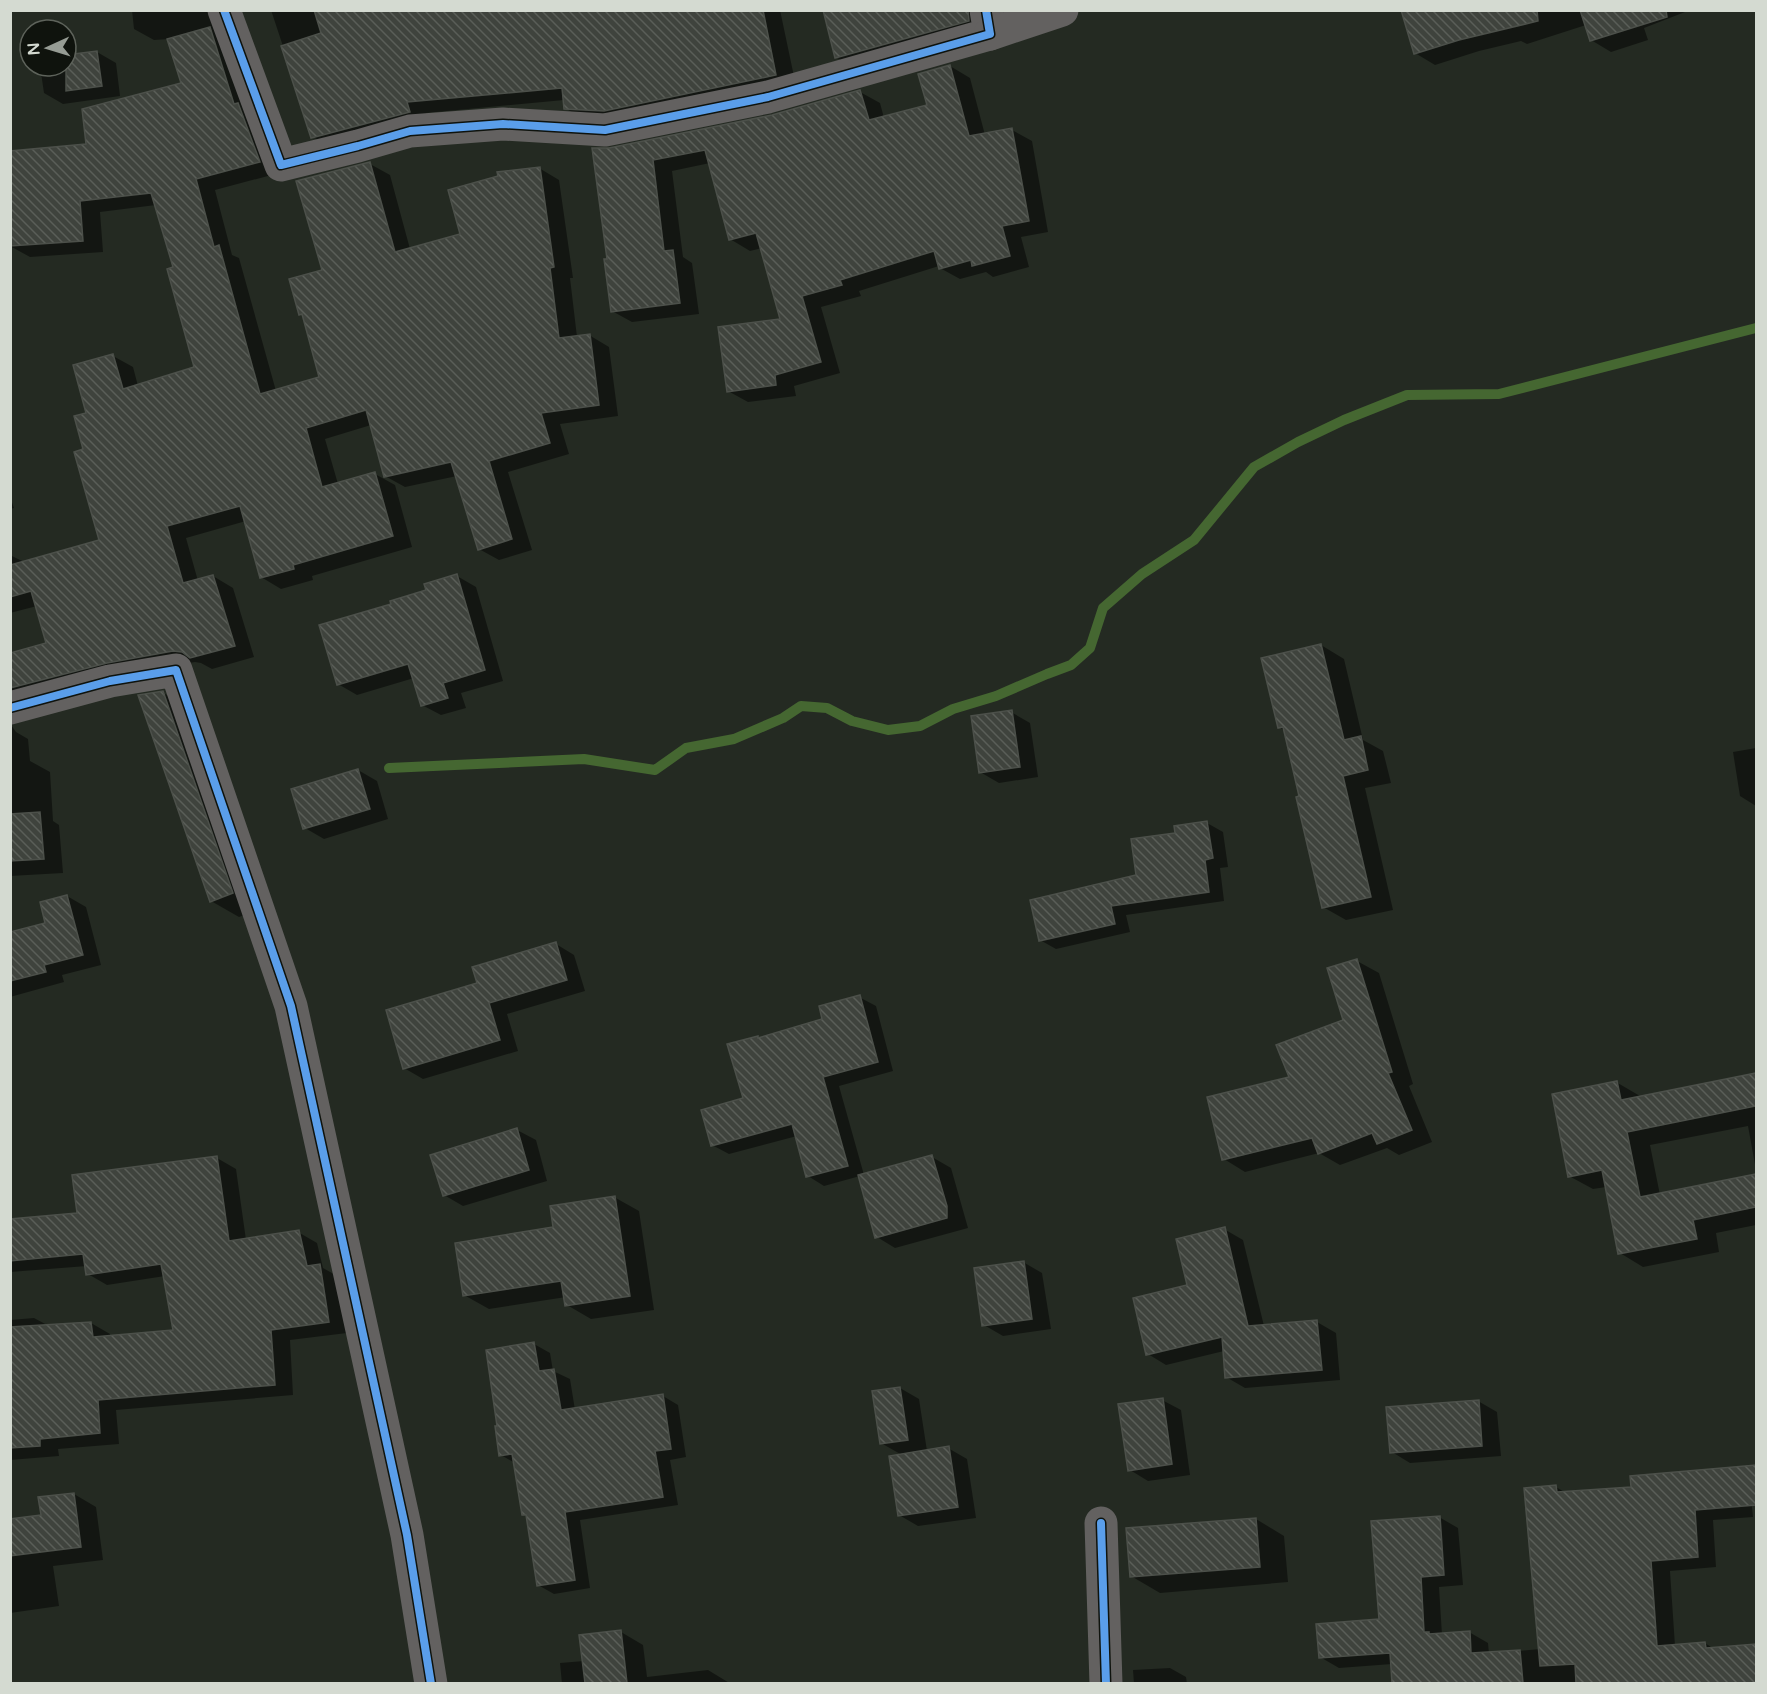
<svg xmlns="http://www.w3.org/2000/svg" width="1767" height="1694" viewBox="0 0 1767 1694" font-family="'Varela Round',sans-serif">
  <defs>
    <pattern id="building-back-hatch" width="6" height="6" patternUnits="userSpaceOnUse" patternTransform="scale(1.5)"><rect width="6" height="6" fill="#3f433d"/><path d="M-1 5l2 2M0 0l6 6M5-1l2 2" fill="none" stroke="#5a5e58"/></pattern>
  </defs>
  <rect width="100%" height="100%" fill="#242a22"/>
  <g fill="#0007">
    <path d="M132,10H229L279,173L215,190L232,255L239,258L276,391L321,378L304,316L300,314L323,271L370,164L390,175L410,249L462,235L539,168L559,180L573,278H570L577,337L589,335L609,347L618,416L560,424L569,454L508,472L532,550L499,560L479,549L457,476L405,487L385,476L371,425L325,439L338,484L375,474L395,485L412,547L312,576L313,580L281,589L261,577L246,521L186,538L198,581L213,576L233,588L254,657L212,669L201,663L195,662L128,673L11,716V725L16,732L28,739L30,761L50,772L53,821L59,825L63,873L10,876V655L48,644L37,606L10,613V555L24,562L100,541L85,450L88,414L113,356L133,367L138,386L196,368L175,268L156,205L100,212L103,252L30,257L10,246L88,145L182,84L169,39L154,40L134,29Z"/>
    <path d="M271,10H780L796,86L585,120L565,108L564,100L426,113L429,123L333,149L313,137Z"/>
    <path d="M825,10H991L987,25L856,69L836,57Z"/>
    <path d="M1403,10H1684L1685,12L1644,28L1648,40L1611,52L1591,40L1586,25L1527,44L1521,41L1479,51L1435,65L1415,53Z"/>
    <path d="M97,52L116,63L120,96L63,104L44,93L40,66H66V56Z"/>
    <path d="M950,66L970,78L985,135L1012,130L1032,141L1048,232L1021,237L1029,267L993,277L986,272L960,279L940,268L939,266L859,291L861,296L821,307L840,373L794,386L796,396L748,402L728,391L782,320L762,248L750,251L730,239L710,163L672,171L683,257L692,263L699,314L632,322L612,311L609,260V150L772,117L860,92L880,103L884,118L929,106Z"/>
    <path d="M10,497L14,508L10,509Z"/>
    <path d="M457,576L476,587L503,681L461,693L466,708L441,715L422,705L414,678L357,695L338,684L393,605L428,591Z"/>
    <path d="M1321,645L1344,659L1363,740L1383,751L1391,783L1365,788L1393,910L1346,920L1323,907L1285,731L1279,727Z"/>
    <path d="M163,693L192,709L260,910L239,917L211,901Z"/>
    <path d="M1011,712L1030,723L1038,777L999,783L980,772Z"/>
    <path d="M1756,748V806L1740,796L1733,752Z"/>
    <path d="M358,770L377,781L388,819L324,839L305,828Z"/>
    <path d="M1207,823L1223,832L1228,867L1220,868L1224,901L1126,915L1130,932L1056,949L1040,940L1138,877L1177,834Z"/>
    <path d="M67,896L86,907L101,965L62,975L64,982L10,997V933L47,924Z"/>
    <path d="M556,944L574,955L585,991L507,1014L518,1051L423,1079L404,1068L479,984Z"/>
    <path d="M1357,961L1379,973L1413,1084L1409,1086L1432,1142L1399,1155L1387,1148L1340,1165L1319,1153L1245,1172L1224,1159L1291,1078L1345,1021Z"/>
    <path d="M859,997L876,1006L893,1071L839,1086L864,1175L932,1157L951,1168L968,1228L895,1248L877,1237L860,1176L824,1186L808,1176L797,1136L729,1154L712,1145L744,1099L758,1037L761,1039L824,1020Z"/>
    <path d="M1756,1074V1170L1748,1126L1650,1145L1660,1195L1756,1175V1225L1716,1233L1719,1252L1643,1267L1620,1253L1606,1187L1593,1189L1569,1176L1616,1082L1640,1096V1098Z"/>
    <path d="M517,1130L536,1140L547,1181L463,1206L444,1195Z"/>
    <path d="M217,1158L236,1169L246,1240L298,1232L317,1243L323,1268L339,1277L347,1333L290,1340L293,1395L116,1410L119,1444L58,1449L59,1456L10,1460V1320L34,1318L49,1326L91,1323L110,1334V1337L175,1331L165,1276L107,1285L88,1274L87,1266L10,1272V1220L79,1215Z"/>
    <path d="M614,1197L639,1211L654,1310L591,1319L567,1305L566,1297L489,1309L464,1295L555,1229Z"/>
    <path d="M1224,1229L1243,1240L1264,1326L1317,1322L1336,1333L1340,1380L1245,1388L1226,1377L1224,1351L1166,1365L1148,1354Z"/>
    <path d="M1023,1262L1042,1273L1051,1329L1003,1336L984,1325Z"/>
    <path d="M534,1344L550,1353L553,1371L570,1379L575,1410L663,1396L678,1405L686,1457L670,1460L678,1505L580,1520L590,1588L554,1594L538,1585L528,1517L523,1514L515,1463L501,1455Z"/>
    <path d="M900,1388L919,1399L927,1451L948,1448L967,1459L976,1518L918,1526L899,1515L902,1455L881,1443Z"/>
    <path d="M1162,1400L1181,1410L1190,1475L1148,1481L1130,1470Z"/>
    <path d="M1478,1401L1497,1412L1501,1456L1410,1463L1392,1452Z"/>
    <path d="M1749,1480L1753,1517L1713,1520L1716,1567L1670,1571L1675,1646L1705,1643L1714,1649L1756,1646V1684H1393L1392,1664L1339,1668L1320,1657L1380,1620L1439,1517L1458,1528L1463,1585L1439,1587L1442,1635L1469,1632L1488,1643L1489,1654L1540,1649L1556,1487L1566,1493Z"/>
    <path d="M74,1494L96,1507L103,1560L53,1566L59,1606L10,1613V1520L42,1516Z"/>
    <path d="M1256,1519L1284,1536L1288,1582L1160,1593L1131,1576Z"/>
    <path d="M621,1632L643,1645L647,1677L708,1670L731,1684H562L560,1663L584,1661Z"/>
    <path d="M1170,1668L1186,1677L1187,1684H1134L1133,1670Z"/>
  </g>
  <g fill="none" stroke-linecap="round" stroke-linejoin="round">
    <path stroke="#456731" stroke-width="10" d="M389,768L584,759L655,770L686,748L734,739L783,718L801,706L827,708L852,721L888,730L920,726L953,709L996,696L1047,674L1071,665L1090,648L1103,608L1142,574L1194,540L1254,467L1298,442L1344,420L1407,395L1499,394L1756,328"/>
  </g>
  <g fill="url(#building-back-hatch)" stroke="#4c504a" stroke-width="1.5">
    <path d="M314,10H763L776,75L604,111L564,109L562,88L407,102L410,112L311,138L281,46L321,33Z"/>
    <path d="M823,10H968L969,21L835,58Z"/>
    <path d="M1401,10H1537L1538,21L1459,40L1414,54Z"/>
    <path d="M1580,10H1666L1667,17L1590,41Z"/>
    <path d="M210,27L234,104L238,103L260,162L196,179L214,247L219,245L260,394L319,377L302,314L299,315L289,279L322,270L296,181L370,162L395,252L460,234L448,190L498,176L497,172L540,167L554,267L550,268L559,338L590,334L599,405L541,413L550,443L489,461L512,539L478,550L451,462L384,477L366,410L306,428L322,487L375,472L393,536L293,565L294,569L260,578L240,506L167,526L183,583L213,575L235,646L190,658L182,652L173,651L107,663L10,688V653L46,643L31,591L10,597V565L99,540L74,452L83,449L74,416L86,413L73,365L113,354L123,389L194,367L167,269L173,267L151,193L80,201L83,241L10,246V151L86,144L82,109L181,83L167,39Z"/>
    <path d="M97,51L102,86L66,91V55Z"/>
    <path d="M950,65L969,136L1012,128L1029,221L1002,226L1010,256L972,266L971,260L939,269L934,251L840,280L842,285L802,296L821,362L775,375L776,385L727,392L718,327L780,319L756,233L729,240L705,150L653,160L664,251L673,250L680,303L611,312L604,259H607L592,148H609L772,115L860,90L869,120L927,105L918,74Z"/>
    <path d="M457,574L485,670L443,683L448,698L421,706L408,664L337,685L319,625L391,604L390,601L426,590L424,584Z"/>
    <path d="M1321,644L1344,740L1361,736L1368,770L1343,776L1371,897L1322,908L1296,797L1299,796L1283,727L1278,728L1261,658Z"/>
    <path d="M163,691L233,893L210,902L138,695Z"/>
    <path d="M1012,710L1020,767L979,773L971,716Z"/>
    <path d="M358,769L370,809L303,829L291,789Z"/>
    <path d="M40,812L44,859L10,861V814Z"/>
    <path d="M1207,821L1213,858L1205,860L1209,892L1111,906L1115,924L1039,941L1030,900L1136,875L1131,839L1175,833L1174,826Z"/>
    <path d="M67,895L83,955L44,965L46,972L10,981V932L45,923L40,902Z"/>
    <path d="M556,942L567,980L489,1003L500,1040L403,1069L386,1010L477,983L472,967Z"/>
    <path d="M1357,959L1392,1072L1388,1073L1412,1130L1377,1144L1372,1133L1318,1154L1312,1138L1222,1160L1207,1097L1289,1077L1276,1045L1343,1020L1327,968Z"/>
    <path d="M860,995L878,1062L823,1077L848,1166L806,1177L792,1124L711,1146L701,1110L743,1098L727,1044L758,1036V1038L822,1019L819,1006Z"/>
    <path d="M1756,1073V1106L1627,1132L1640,1197L1756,1174V1207L1693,1220L1697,1239L1618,1254L1602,1170L1568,1177L1552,1094L1617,1081L1621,1100Z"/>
    <path d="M517,1128L529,1170L443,1196L430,1155Z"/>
    <path d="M932,1155L947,1206V1218L875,1238L858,1175Z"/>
    <path d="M217,1156L229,1241L299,1230L307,1266L320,1264L329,1322L271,1330L275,1385L98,1400L100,1433L40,1439V1446L10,1448V1327L91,1322L93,1337L173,1330L161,1264L86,1275L83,1254L10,1261V1219L77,1213L72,1175Z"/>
    <path d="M615,1196L630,1296L565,1306L561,1281L463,1296L455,1243L553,1227L550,1206Z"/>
    <path d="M1225,1227L1248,1326L1317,1320L1322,1370L1225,1378L1222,1337L1146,1355L1133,1298L1187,1285L1176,1239Z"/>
    <path d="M1024,1261L1032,1319L982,1326L974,1268Z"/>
    <path d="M534,1342L539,1371L554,1369L561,1410L663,1394L671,1449L655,1451L663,1497L565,1512L575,1580L537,1586L526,1515H522L512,1454L499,1456L495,1426H497L486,1350Z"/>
    <path d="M900,1387L908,1440L880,1444L872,1391Z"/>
    <path d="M1163,1398L1172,1464L1128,1471L1118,1404Z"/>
    <path d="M1479,1400L1482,1446L1390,1453L1386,1407Z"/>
    <path d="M949,1446L958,1507L898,1516L889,1456Z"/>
    <path d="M1756,1465V1505L1695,1510L1698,1557L1651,1561L1657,1646L1705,1642L1706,1648L1756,1644V1683H1576L1575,1664L1540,1666L1524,1488L1556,1485L1557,1492L1631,1487L1630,1476Z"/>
    <path d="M74,1493L81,1547L10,1556V1519L41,1515L38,1497Z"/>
    <path d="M1440,1516L1444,1575L1421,1577L1424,1632H1429V1634L1470,1631L1471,1653L1520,1650L1523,1683H1392L1390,1653L1319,1658L1316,1624L1379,1619L1371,1521Z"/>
    <path d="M1256,1518L1260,1567L1130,1577L1126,1528Z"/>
    <path d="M621,1630L627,1683H585L579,1635Z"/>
  </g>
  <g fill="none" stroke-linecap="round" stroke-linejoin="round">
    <g stroke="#636160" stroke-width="33">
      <path d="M224,10L281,165L358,146L410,131L503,124L605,130L768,97L990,34L986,10"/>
      <path d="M990,34L1062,10"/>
      <path d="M10,708L110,681L176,670L291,1006L407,1535L431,1684"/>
      <path d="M1101,1523L1106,1684"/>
    </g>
    <g stroke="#0f130d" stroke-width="11">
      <g id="cycleway">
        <path d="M224,10L281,165L358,146L410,131L503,124L605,130L768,97L990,34L986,10"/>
        <path d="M10,708L110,681L176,670L291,1006L407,1535L431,1684"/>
        <path d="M1101,1523L1106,1684"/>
      </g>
    </g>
    <use href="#cycleway" stroke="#5a9eea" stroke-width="8"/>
  </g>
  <rect width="1767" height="1694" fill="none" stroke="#d4dad1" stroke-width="24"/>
  <g transform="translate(48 48) rotate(266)"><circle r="28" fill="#0f130d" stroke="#5e635b" stroke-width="1.5"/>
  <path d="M0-4.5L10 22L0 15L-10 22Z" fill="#969c94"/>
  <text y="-9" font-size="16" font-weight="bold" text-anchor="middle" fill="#d4dad1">N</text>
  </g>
</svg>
